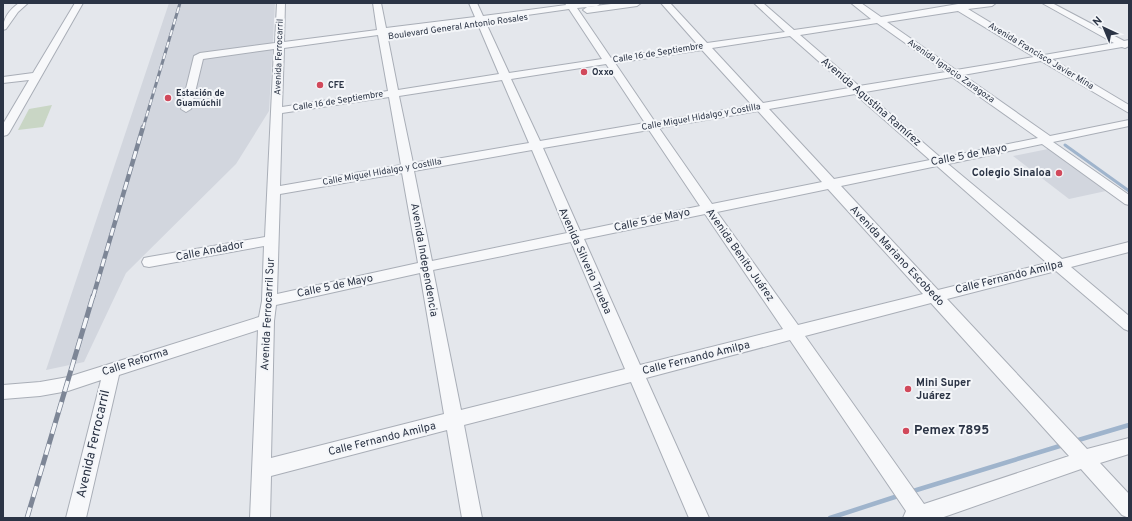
<svg xmlns="http://www.w3.org/2000/svg" width="1132" height="521" viewBox="0 0 1132 521" font-family="Overpass,sans-serif">
  <rect width="100%" height="100%" fill="#e4e7ec"/>
  <g fill="#d2d6de">
    <path d="M169,3H275L269,111L236,164L126,273L84,362L46,370Z"/>
    <path d="M1048,149L1106,191L1069,199L1013,156Z"/>
  </g>
  <path fill="#c9d6c5" d="M52,105L43,127L18,130L29,109Z"/>
  <g fill="none" stroke-linecap="round" stroke-linejoin="round">
    <path stroke="#9fb4cc" stroke-width="3" d="M1065,145L1129,191"/>
    <g stroke="#9fb4cc" stroke-width="4.5">
      <path d="M1075,441L1129,425"/>
      <path d="M910,492L1063,445"/>
      <path d="M830,518L901,495"/>
    </g>
    <g stroke="#a9aeb7" stroke-width="2">
      <g id="minor">
        <path d="M19,3H28L18,12L6,29L3,30C3,18 9,10 19,3Z"/>
        <path d="M75,3H83L9,133L7,135L3,136V124L29,80L3,83V77L33,73Z"/>
        <path d="M277,3H285L284,42L377,30L373,3H381L386,28L475,17L469,3H477L483,16L566,5L565,3H601L597,6L577,8L611,58L698,45L661,3H670L707,43L785,32L754,3H763L794,30L871,19L851,3H861L881,17L958,4L996,3L992,6L968,9L1044,55L1114,43L1042,3H1052L1124,41L1129,40V46L1125,48L1122,47L1052,59L1129,105V113L1041,61L963,75L1050,136L1129,120V126L1053,142L1129,195V205L1125,204L1042,144L948,164L1062,259L1129,242V252L1071,267L1129,316V331L1124,329L1056,271L947,299L1087,449L1129,438V454L1100,463L1129,494V518L1122,515L1081,469L941,518H903L906,511L790,340L646,378L709,518H689L631,382L464,425L482,518H462L447,430L271,476L270,518H250L258,330L119,375L86,518H66L101,380L68,391L40,396L3,399V385L40,382L68,377L259,317L262,301L264,246L149,267L144,266L142,262L144,258L149,257L265,237L274,49L203,59L191,109L186,112L181,109L194,56L200,53L275,43ZM569,9L602,59L509,73L485,21ZM958,11L1034,57L956,70L887,22ZM477,22L499,74L398,90L387,34ZM877,23L946,72L859,86L800,35ZM378,35L388,91L282,107L284,48ZM790,36L849,88L763,103L712,48ZM702,50L752,105L655,122L615,63ZM606,64L645,123L540,141L511,79ZM952,77L1038,138L941,158L865,92ZM502,80L529,143L413,163L399,96ZM855,94L930,160L834,179L769,109ZM389,97L401,165L280,186L282,113ZM758,111L822,182L712,204L659,128ZM649,130L700,206L580,231L543,148ZM532,150L567,233L432,261L414,171ZM937,166L1047,263L938,290L841,186ZM402,173L418,263L277,294L280,194ZM828,189L923,294L798,325L717,212ZM705,214L783,329L640,365L584,239ZM571,242L625,369L461,410L433,270ZM420,273L444,414L271,458L274,321L276,305ZM931,303L1069,456L924,504L805,336Z"/>
        <path d="M619,3H641L637,6L587,13L583,10L587,7Z"/>
      </g>
    </g>
    <use href="#minor" fill="#f7f8fa" fill-rule="evenodd"/>
    <g stroke="#7d8696" stroke-width="3">
      <path id="rail-far2" d="M143,128L180,3"/>
    </g>
    <g stroke="#7d8696" stroke-width="4.5">
      <path id="rail-far1" d="M93,297L143,127"/>
    </g>
    <g stroke="#7d8696" stroke-width="5">
      <path id="rail" d="M27,518L93,296"/>
    </g>
    <use href="#rail-far2" stroke="#f4f6f9" stroke-width="2" stroke-dasharray="6" stroke-linecap="butt"/>
    <use href="#rail-far1" stroke="#f4f6f9" stroke-width="3" stroke-dasharray="8" stroke-linecap="butt"/>
    <use href="#rail" stroke="#f4f6f9" stroke-width="3.5" stroke-dasharray="11" stroke-linecap="butt"/>
  </g>
  <g fill="#d1495b" stroke="#f4f6f9" stroke-width="1.5">
    <circle cx="584" cy="72" r="4"/>
    <circle cx="320" cy="85" r="4"/>
    <circle cx="168" cy="98" r="4"/>
    <circle cx="1059" cy="173" r="4"/>
    <circle cx="908" cy="389" r="4"/>
    <circle cx="906" cy="431" r="4"/>
  </g>
  <g text-anchor="middle" dominant-baseline="central" stroke-width="4" stroke-linejoin="round" paint-order="stroke">
    <g font-size="9" fill="#2b3445" stroke="#f4f6f9">
      <text transform="translate(458 27) rotate(-8)">Boulevard General Antonio Rosales</text>
      <text transform="translate(658 53) rotate(-9)">Calle 16 de Septiembre</text>
      <text transform="translate(1041 56) rotate(31)">Avenida Francisco Javier Mina</text>
      <text transform="translate(279 57) rotate(-88)">Avenida Ferrocarril</text>
      <text transform="translate(951 71) rotate(35)">Avenida Ignacio Zaragoza</text>
      <text transform="translate(338 101) rotate(-9)">Calle 16 de Septiembre</text>
      <text transform="translate(701 117) rotate(-10)">Calle Miguel Hidalgo y Costilla</text>
      <text transform="translate(382 172) rotate(-10)">Calle Miguel Hidalgo y Costilla</text>
    </g>
    <g font-size="9" font-weight="bold" fill="#2b3445" stroke="#f4f6f9" text-anchor="start">
      <text x="592" y="72">Oxxo</text>
      <text x="328" y="85">CFE</text>
      <text x="176" y="93">Estación de<tspan x="176" dy="10">Guamúchil</tspan></text>
    </g>
    <g font-size="11" fill="#2b3445" stroke="#f4f6f9">
      <text transform="translate(871 102) rotate(41)">Avenida Agustina Ramírez</text>
      <text transform="translate(969 155) rotate(-11)">Calle 5 de Mayo</text>
      <text transform="translate(652 220) rotate(-12)">Calle 5 de Mayo</text>
      <text transform="translate(210 251) rotate(-11)">Calle Andador</text>
      <text transform="translate(740 255) rotate(55)">Avenida Benito Juárez</text>
      <text transform="translate(897 256) rotate(47)">Avenida Mariano Escobedo</text>
      <text transform="translate(424 260) rotate(80)">Avenida Independencia</text>
      <text transform="translate(585 261) rotate(66)">Avenida Silverio Trueba</text>
      <text transform="translate(1009 277) rotate(-14)">Calle Fernando Amilpa</text>
      <text transform="translate(335 286) rotate(-12)">Calle 5 de Mayo</text>
      <text transform="translate(268 314) rotate(-87)">Avenida Ferrocarril Sur</text>
      <text transform="translate(696 358) rotate(-14)">Calle Fernando Amilpa</text>
      <text transform="translate(135 362) rotate(-18)">Calle Reforma</text>
      <text transform="translate(382 439) rotate(-14)">Calle Fernando Amilpa</text>
    </g>
    <g font-size="11" font-weight="bold" fill="#2b3445" stroke="#f4f6f9" text-anchor="end">
      <text x="1051" y="173">Colegio Sinaloa</text>
      <text x="916" y="383" text-anchor="start">Mini Super<tspan x="916" dy="13">Juárez</tspan></text>
    </g>
    <g font-size="13" font-weight="bold" fill="#2b3445" stroke="#f4f6f9" text-anchor="start">
      <text x="914" y="431">Pemex 7895</text>
    </g>
    <g font-size="13" fill="#2b3445" stroke="#f4f6f9">
      <text transform="translate(94 444) rotate(-77)">Avenida Ferrocarril</text>
    </g>
  </g>
  <rect width="1132" height="521" fill="none" stroke="#2b3445" stroke-width="8"/>
  <g transform="translate(1104 28) rotate(316)" stroke="#f4f6f9" stroke-width="3" paint-order="stroke">
  <path d="M0-3L7 15L0 10L-7 15Z" fill="#2b3445"/>
  <text y="-6" font-size="11" font-weight="bold" text-anchor="middle" fill="#2b3445">N</text>
  </g>
</svg>
